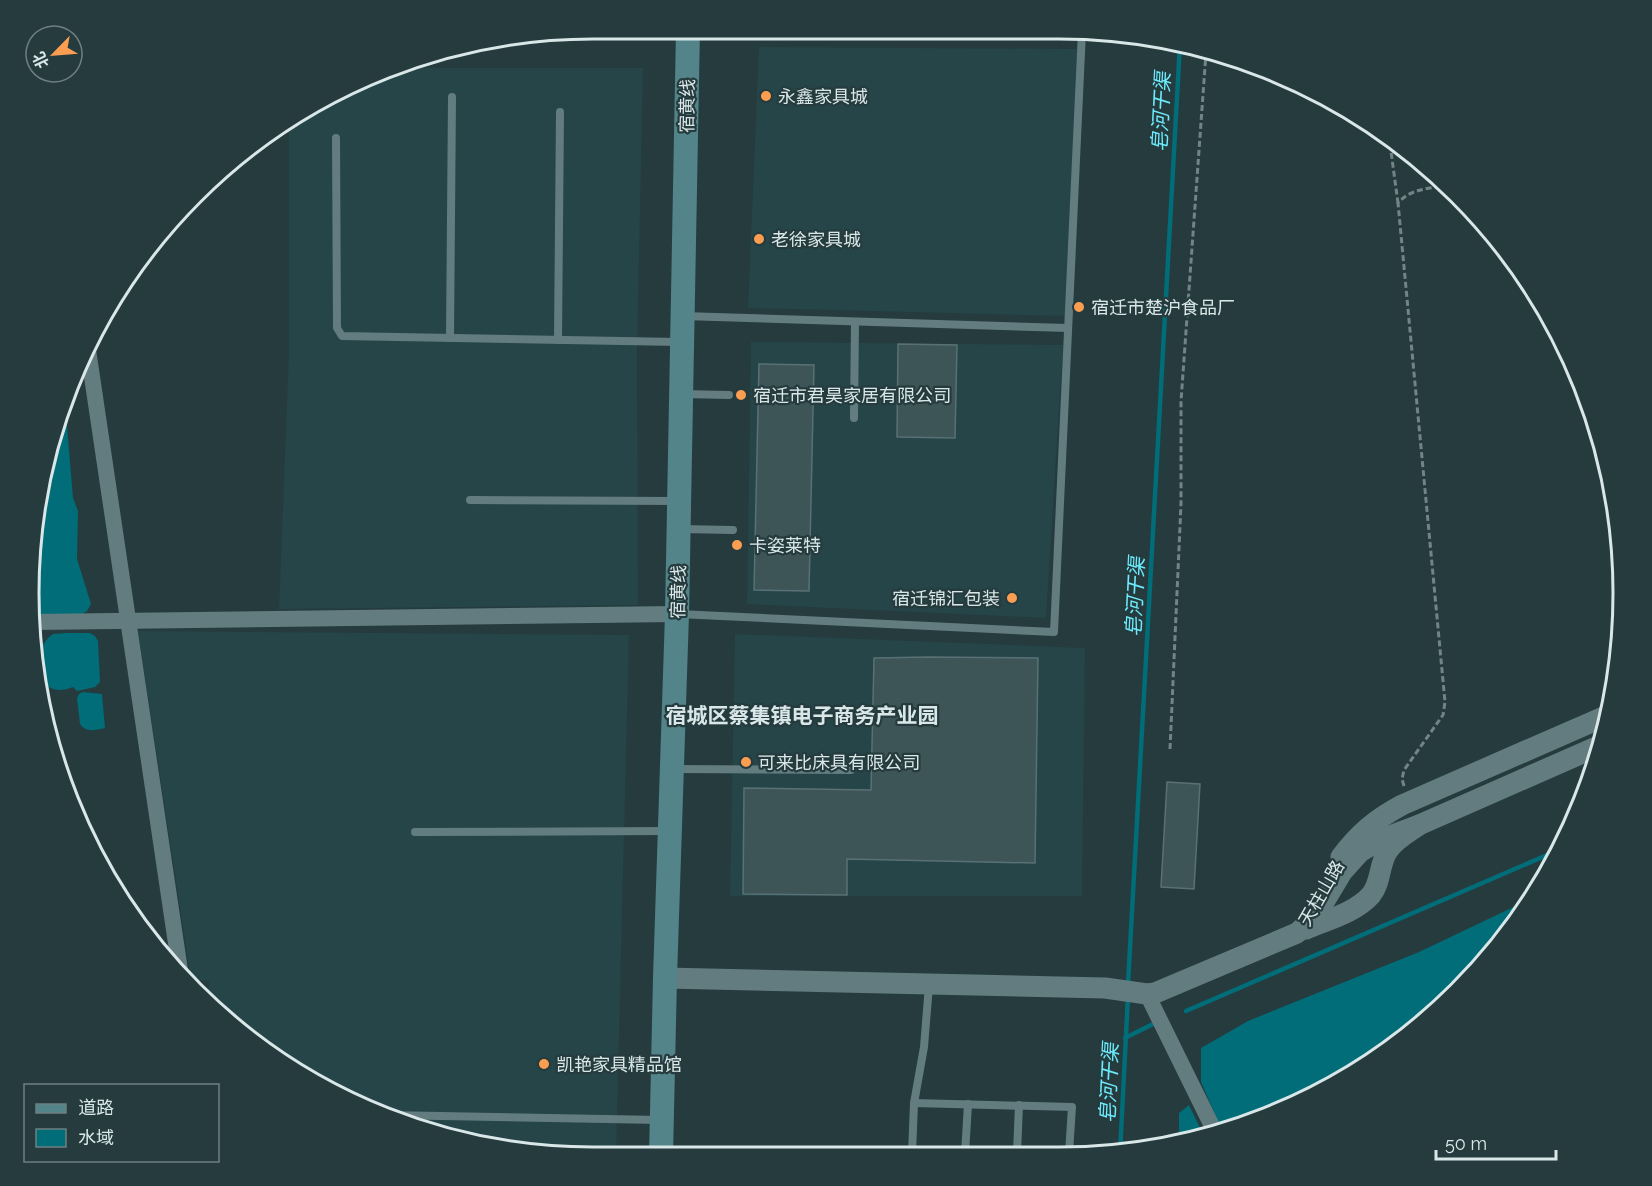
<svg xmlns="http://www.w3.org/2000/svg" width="1652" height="1186" viewBox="0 0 1652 1186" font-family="Raleway,'Noto Sans SC',sans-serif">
  <rect width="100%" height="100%" fill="#253b3e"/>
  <g fill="#254549">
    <path d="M759,47L1077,49L1067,316L748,308Z"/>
    <path d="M401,68H643L637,354L638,605L279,609L289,350V119Z"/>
    <path d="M751,342L1063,345L1046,618L747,604Z"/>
    <path d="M138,631L629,635L616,1156H556L447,1138L343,1099L249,1041L209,1003V981L191,980Z"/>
    <path d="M735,634L1085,648L1082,896H730Z"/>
  </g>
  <g fill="#006d78">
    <path d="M64,418L67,426L73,498L78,511L77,559L91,604L87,611L80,615L33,618V519Z"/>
    <path d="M67,633H90L95,636L98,641L100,682L95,687L77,691L73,687C36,703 27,651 53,634Z"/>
    <path d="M83,692L102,694L105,728C95,730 86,733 80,724L77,698L79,694Z"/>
    <path d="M1530,899L1507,937L1431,1018L1308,1099L1220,1126L1201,1082V1048L1248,1021L1419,952Z"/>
    <path d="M1189,1105L1202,1132L1179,1139V1113Z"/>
  </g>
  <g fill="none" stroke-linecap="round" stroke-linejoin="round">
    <g stroke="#006d78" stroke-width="4.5">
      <path d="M1128,984L1180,43"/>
      <path d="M1186,1011L1561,849"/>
      <path d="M1125,1038L1155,1023"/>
      <path d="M1120,1153L1128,996"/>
    </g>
  </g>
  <g fill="#3e5558" stroke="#597175" stroke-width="1.5">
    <path d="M898,344L957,345L955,438L897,437Z"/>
    <path d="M759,364L814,365L809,591L754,590Z"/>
    <path d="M928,657L1038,658L1035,863L847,859V895L743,894L744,788L871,790L874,658Z"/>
    <path d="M1167,782L1200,784L1194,889L1161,887Z"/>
  </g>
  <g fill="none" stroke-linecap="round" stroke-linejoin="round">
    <g stroke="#728486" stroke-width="3" stroke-dasharray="6 3" stroke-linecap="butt">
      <path d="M1390,144L1398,203"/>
      <path d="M1170,749L1181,504V401L1206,53"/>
      <path d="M1404,786L1402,779L1404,770L1443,715L1445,702L1398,203C1409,190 1425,189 1442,186"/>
    </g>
    <g stroke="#637c7f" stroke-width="8">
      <path d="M336,138L337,328L342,336L679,342"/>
      <path d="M683,316L1068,328"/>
      <path d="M450,338L452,97"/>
      <path d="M558,340L560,112"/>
      <path d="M682,394L729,395"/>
      <path d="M854,418L855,322"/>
      <path d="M470,500L676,501"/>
      <path d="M680,529L733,530"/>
      <path d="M678,614L1054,632L1082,31"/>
      <path d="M33,667L37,622"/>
      <path d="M672,769L851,770"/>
      <path d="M415,832L669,831"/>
      <path d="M914,1103L1072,1107L1069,1153"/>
      <path d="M385,1115L661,1120"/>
      <path d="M1017,1153L1019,1105"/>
      <path d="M912,1154L914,1103L924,1047L929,985"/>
      <path d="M965,1154L968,1104"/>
    </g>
    <g stroke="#637c7f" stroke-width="16">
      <path d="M87,343L181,977"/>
      <path d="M33,622L677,614"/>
      <path d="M1147,994L1213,1128"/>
    </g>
    <g stroke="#637c7f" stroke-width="21">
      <path d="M1341,857C1359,833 1376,819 1402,805L1608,715"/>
      <path d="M1306,929C1327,920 1355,913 1371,895C1381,883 1379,865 1387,852C1394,840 1408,833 1419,825L1603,744"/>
      <path d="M665,978L1105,988L1147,994L1155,993L1297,933L1315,917L1342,872L1360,852L1379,840L1419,825"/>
    </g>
    <path stroke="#53848a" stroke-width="24" d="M661,1156L665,978L677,614L688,29"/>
  </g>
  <g fill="#fc9e52" stroke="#253b3e" stroke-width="2">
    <circle cx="766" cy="96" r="6"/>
    <circle cx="759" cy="239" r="6"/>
    <circle cx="1079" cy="307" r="6"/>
    <circle cx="741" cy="395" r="6"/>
    <circle cx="737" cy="545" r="6"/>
    <circle cx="1012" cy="598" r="6"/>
    <circle cx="746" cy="762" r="6"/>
    <circle cx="544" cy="1064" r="6"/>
  </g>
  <g text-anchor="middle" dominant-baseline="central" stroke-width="4.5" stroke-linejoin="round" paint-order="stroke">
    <g font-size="18" fill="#dae7e9" stroke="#253b3e" text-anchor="start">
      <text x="778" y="96">永鑫家具城</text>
      <text x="771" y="239">老徐家具城</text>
      <text x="1091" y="307">宿迁市楚沪食品厂</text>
      <text x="753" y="395">宿迁市君昊家居有限公司</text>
      <text x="749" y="545">卡姿莱特</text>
      <text x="1000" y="598" text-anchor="end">宿迁锦汇包装</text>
      <text x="758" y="762">可来比床具有限公司</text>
      <text x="556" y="1064">凯艳家具精品馆</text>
    </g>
    <g font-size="18" fill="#dae7e9" stroke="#253b3e">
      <text transform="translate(687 106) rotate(-89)">宿黄线</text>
      <text transform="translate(678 592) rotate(-89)">宿黄线</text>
      <text transform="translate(1321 893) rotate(-60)">天柱山路</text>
    </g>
    <g font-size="20" font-style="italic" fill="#6decfd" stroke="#253b3e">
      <text transform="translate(1161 112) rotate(-87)">皂河干渠</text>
      <text transform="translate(1135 597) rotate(-87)">皂河干渠</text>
      <text transform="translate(1109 1083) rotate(-87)">皂河干渠</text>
    </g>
    <g font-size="21" font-weight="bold" fill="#dae7e9" stroke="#253b3e">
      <text x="802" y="715">宿城区蔡集镇电子商务产业园</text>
    </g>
  </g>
  <path d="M0 0H1652V1186H0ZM593 39H1059A554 554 0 0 1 1613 593V593A554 554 0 0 1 1059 1147H593A554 554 0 0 1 39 593V593A554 554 0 0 1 593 39Z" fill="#253b3e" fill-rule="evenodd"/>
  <path fill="none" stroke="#dae7e9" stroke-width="3" d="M593 39H1059A554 554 0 0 1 1613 593V593A554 554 0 0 1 1059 1147H593A554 554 0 0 1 39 593V593A554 554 0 0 1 593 39Z"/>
  <rect x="24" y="1084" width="195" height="78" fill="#253b3e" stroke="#6d8082" stroke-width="1.5"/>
  <rect x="36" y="1104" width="30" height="9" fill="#53848a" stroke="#6d8082" stroke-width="1.5"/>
  <text x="78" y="1114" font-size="18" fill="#dae7e9">道路</text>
  <rect x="36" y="1129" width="30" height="18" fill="#006d78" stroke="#6d8082" stroke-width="1.5"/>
  <text x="78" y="1144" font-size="18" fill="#dae7e9">水域</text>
  <g transform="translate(54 54) rotate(245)"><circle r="28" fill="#253b3e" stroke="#6d8082" stroke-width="1.5"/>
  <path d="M0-4.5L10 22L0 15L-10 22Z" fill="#fc9e52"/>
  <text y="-9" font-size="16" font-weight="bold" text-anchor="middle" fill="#dae7e9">北</text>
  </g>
  <path d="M1436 1150v9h120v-9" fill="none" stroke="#dae7e9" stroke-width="3"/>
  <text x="1445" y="1150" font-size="18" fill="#dae7e9" stroke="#253b3e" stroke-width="4.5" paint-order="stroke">50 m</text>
</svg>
